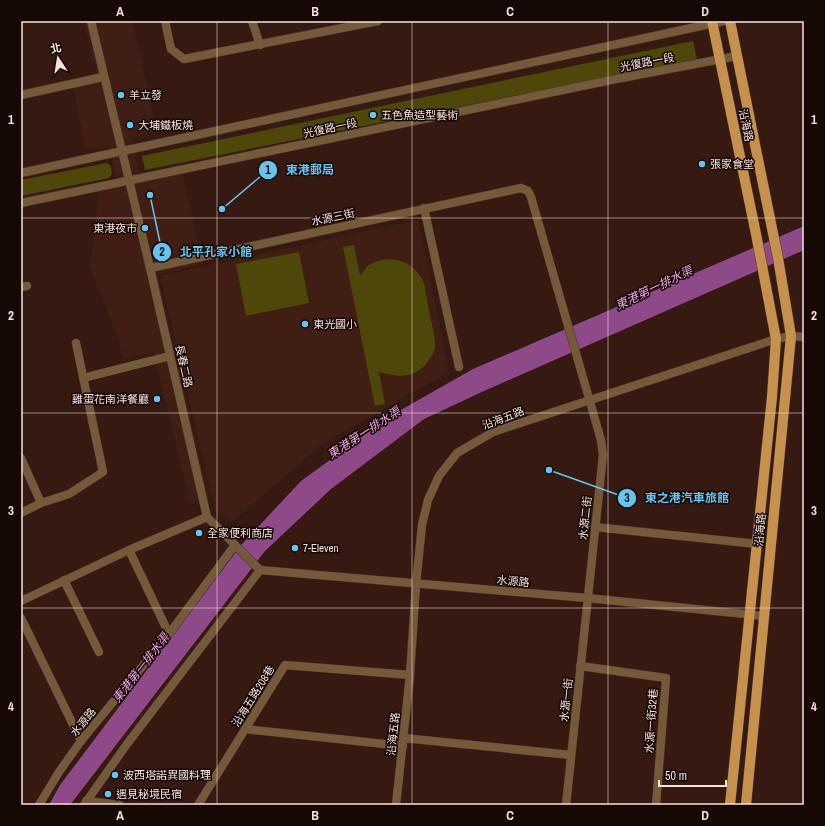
<svg xmlns="http://www.w3.org/2000/svg" width="825" height="826" viewBox="0 0 825 826" font-family="'Archivo Narrow','Noto Sans TC',sans-serif">
  <rect width="100%" height="100%" fill="#361a12"/>
  <g fill="#411e14">
    <path d="M84,21H132L157,131L132,138L140,181L182,171L203,264L157,274L209,499L190,504L154,352L124,359L118,337L90,267L99,191L118,186L108,145L85,149L72,80L97,75Z"/>
    <path d="M418,220L449,372L322,444L232,522L215,510L186,383L160,276Z"/>
  </g>
  <g fill="#4d4709">
    <path d="M693,41L697,59L145,170L142,156Z"/>
    <path d="M107,163L110,165L112,174L109,178L21,196V180Z"/>
    <path d="M354,245L360,276C363,273 365,267 369,265C388,254 411,259 422,279C426,286 427,302 429,311C431,323 436,336 435,348C434,353 430,359 426,364C413,379 397,377 379,372L385,404L375,406L343,247Z"/>
    <path d="M299,252L309,303L246,316L236,264Z"/>
  </g>
  <path fill="#8e4989" d="M804,226V250L484,391L424,419L331,489L265,551L70,805H49L60,785L242,544L301,481L392,415L473,369Z"/>
  <g fill="none" stroke-linecap="round" stroke-linejoin="round">
    <g stroke="#51362e" stroke-width="9">
      <g id="minor">
        <path d="M91,21L150,268L207,517L260,570L587,598L765,616"/>
        <path d="M165,21L171,49L184,59L378,21"/>
        <path d="M252,21L260,45"/>
        <path d="M21,95L103,77"/>
        <path d="M21,173L724,21"/>
        <path d="M21,203L611,80L737,56"/>
        <path d="M424,208L459,367"/>
        <path d="M150,268L521,188L528,191L531,197L601,440L603,455L566,805"/>
        <path d="M21,287L27,286"/>
        <path d="M83,378L170,356"/>
        <path d="M21,458L41,503"/>
        <path d="M21,513L41,503L69,494L103,472L76,343"/>
        <path d="M595,527L757,544"/>
        <path d="M129,550L169,634"/>
        <path d="M64,580L99,652"/>
        <path d="M21,601L129,550L207,517"/>
        <path d="M21,618L81,741"/>
        <path d="M580,666L666,678L656,805"/>
        <path d="M245,729L403,746"/>
        <path d="M403,738L571,755"/>
        <path d="M86,801L120,805"/>
        <path d="M39,805L59,772L81,741L169,634L235,545"/>
        <path d="M84,805L127,744L260,570"/>
        <path d="M198,805L285,665L410,675"/>
        <path d="M396,805L410,675L416,584L422,525L428,500L439,476L457,453L493,432L776,339L791,336L804,337"/>
      </g>
    </g>
    <g stroke="#51362e" stroke-width="11">
      <g id="primary">
        <path d="M712,21L756,234L776,339L772,397L730,805"/>
        <path d="M730,21L778,258L791,336L746,805"/>
      </g>
    </g>
    <use href="#minor" stroke="#745a3b" stroke-width="8"/>
    <use href="#primary" stroke="#c6904d" stroke-width="10"/>
  </g>
  <path fill="none" stroke="#f6e2dc" stroke-width="1" stroke-opacity="0.55" d="M217,21V805M412,21V805M608,21V805M21,218H804M21,413H804M21,608H804"/>
  <g fill="#66c4ef" stroke="#150805" stroke-width="1.5">
    <circle cx="121" cy="95" r="4"/>
    <circle cx="373" cy="115" r="4"/>
    <circle cx="130" cy="125" r="4"/>
    <circle cx="702" cy="164" r="4"/>
    <circle cx="145" cy="228" r="4"/>
    <circle cx="305" cy="324" r="4"/>
    <circle cx="157" cy="399" r="4"/>
    <circle cx="199" cy="533" r="4"/>
    <circle cx="295" cy="548" r="4"/>
    <circle cx="115" cy="775" r="4"/>
    <circle cx="108" cy="794" r="4"/>
  </g>
  <g text-anchor="middle" dominant-baseline="central" stroke-width="3" stroke-linejoin="round" paint-order="stroke">
    <g font-size="11" fill="#f6e2dc" stroke="#150805">
      <text transform="translate(647 62) rotate(-11)">光復路一段</text>
      <text transform="translate(746 125) rotate(78)">沿海路</text>
      <text transform="translate(330 128) rotate(-12)">光復路一段</text>
      <text transform="translate(333 217) rotate(-12)">水源三街</text>
      <text transform="translate(184 366) rotate(77)">長春二路</text>
      <text transform="translate(503 418) rotate(-21)">沿海五路</text>
      <text transform="translate(585 518) rotate(-84)">水源二街</text>
      <text transform="translate(760 530) rotate(-85)">沿海路</text>
      <text transform="translate(513 581) rotate(5)">水源路</text>
      <text transform="translate(253 696) rotate(-58)">沿海五路208巷</text>
      <text transform="translate(566 700) rotate(-84)">水源一街</text>
      <text transform="translate(651 721) rotate(-86)">水源一街32巷</text>
      <text transform="translate(83 722) rotate(-51)">水源路</text>
      <text transform="translate(393 734) rotate(-84)">沿海五路</text>
    </g>
    <g font-size="11" fill="#f6e2dc" stroke="#150805" text-anchor="start">
      <text x="129" y="95">羊立發</text>
      <text x="381" y="115">五色魚造型藝術</text>
      <text x="138" y="125">大埔鐵板燒</text>
      <text x="710" y="164">張家食堂</text>
      <text x="137" y="228" text-anchor="end">東港夜市</text>
      <text x="313" y="324">東光國小</text>
      <text x="149" y="399" text-anchor="end">雞蛋花南洋餐廳</text>
      <text x="207" y="533">全家便利商店</text>
      <text x="303" y="548">7-Eleven</text>
      <text x="123" y="775">波西塔諾異國料理</text>
      <text x="116" y="794">遇見秘境民宿</text>
    </g>
    <g font-size="12" font-style="italic" fill="#f6aaef" stroke="#150805">
      <text transform="translate(654 288) rotate(-26)">東港第一排水渠</text>
      <text transform="translate(364 433) rotate(-33)">東港第一排水渠</text>
      <text transform="translate(141 668) rotate(-52)">東港第一排水渠</text>
    </g>
  </g>
  <path fill="none" stroke="#66c4ef" stroke-width="1.5" d="M222 209L268 170M150 195L162 252M549 470L627 498"/>
  <g fill="#66c4ef" stroke="#150805" stroke-width="1.5">
    <circle cx="222" cy="209" r="4"/>
    <circle cx="150" cy="195" r="4"/>
    <circle cx="549" cy="470" r="4"/>
    <circle cx="268" cy="170" r="10"/>
    <circle cx="162" cy="252" r="10"/>
    <circle cx="627" cy="498" r="10"/>
  </g>
  <g font-size="12" text-anchor="middle" font-weight="bold" fill="#111">
    <text x="268" y="174">1</text>
    <text x="162" y="256">2</text>
    <text x="627" y="502">3</text>
  </g>
  <g font-size="12" text-anchor="middle" font-weight="bold" fill="#66c4ef" stroke="#150805" stroke-width="3" stroke-linejoin="round" paint-order="stroke">
    <text x="310" y="174">東港郵局</text>
    <text x="216" y="256">北平孔家小館</text>
    <text x="687" y="502">東之港汽車旅館</text>
  </g>
  <rect width="825" height="826" fill="none" stroke="#150805" stroke-width="44"/>
  <g transform="translate(58 58) rotate(348)" stroke="#150805" stroke-width="3" paint-order="stroke">
  <path d="M0-3L7 15L0 10L-7 15Z" fill="#f6e2dc"/>
  <text y="-6" font-size="11" font-weight="bold" text-anchor="middle" fill="#f6e2dc">北</text>
  </g>
  <path d="M659 780v6h67v-6" fill="none" stroke="#f6e2dc" stroke-width="2"/>
  <text x="665" y="780" font-size="12" fill="#f6e2dc" stroke="#150805" stroke-width="3" paint-order="stroke">50 m</text>
  <rect x="22" y="22" width="781" height="782" fill="none" stroke="#f6e2dc" stroke-width="1.5"/>
  <g font-size="13" text-anchor="middle" font-weight="bold" fill="#f6e2dc">
    <text x="120" y="16">A</text>
    <text x="315" y="16">B</text>
    <text x="510" y="16">C</text>
    <text x="705" y="16">D</text>
    <text x="11" y="124">1</text>
    <text x="814" y="124">1</text>
    <text x="11" y="320">2</text>
    <text x="814" y="320">2</text>
    <text x="11" y="515">3</text>
    <text x="814" y="515">3</text>
    <text x="11" y="711">4</text>
    <text x="814" y="711">4</text>
    <text x="120" y="820">A</text>
    <text x="315" y="820">B</text>
    <text x="510" y="820">C</text>
    <text x="705" y="820">D</text>
  </g>
</svg>
